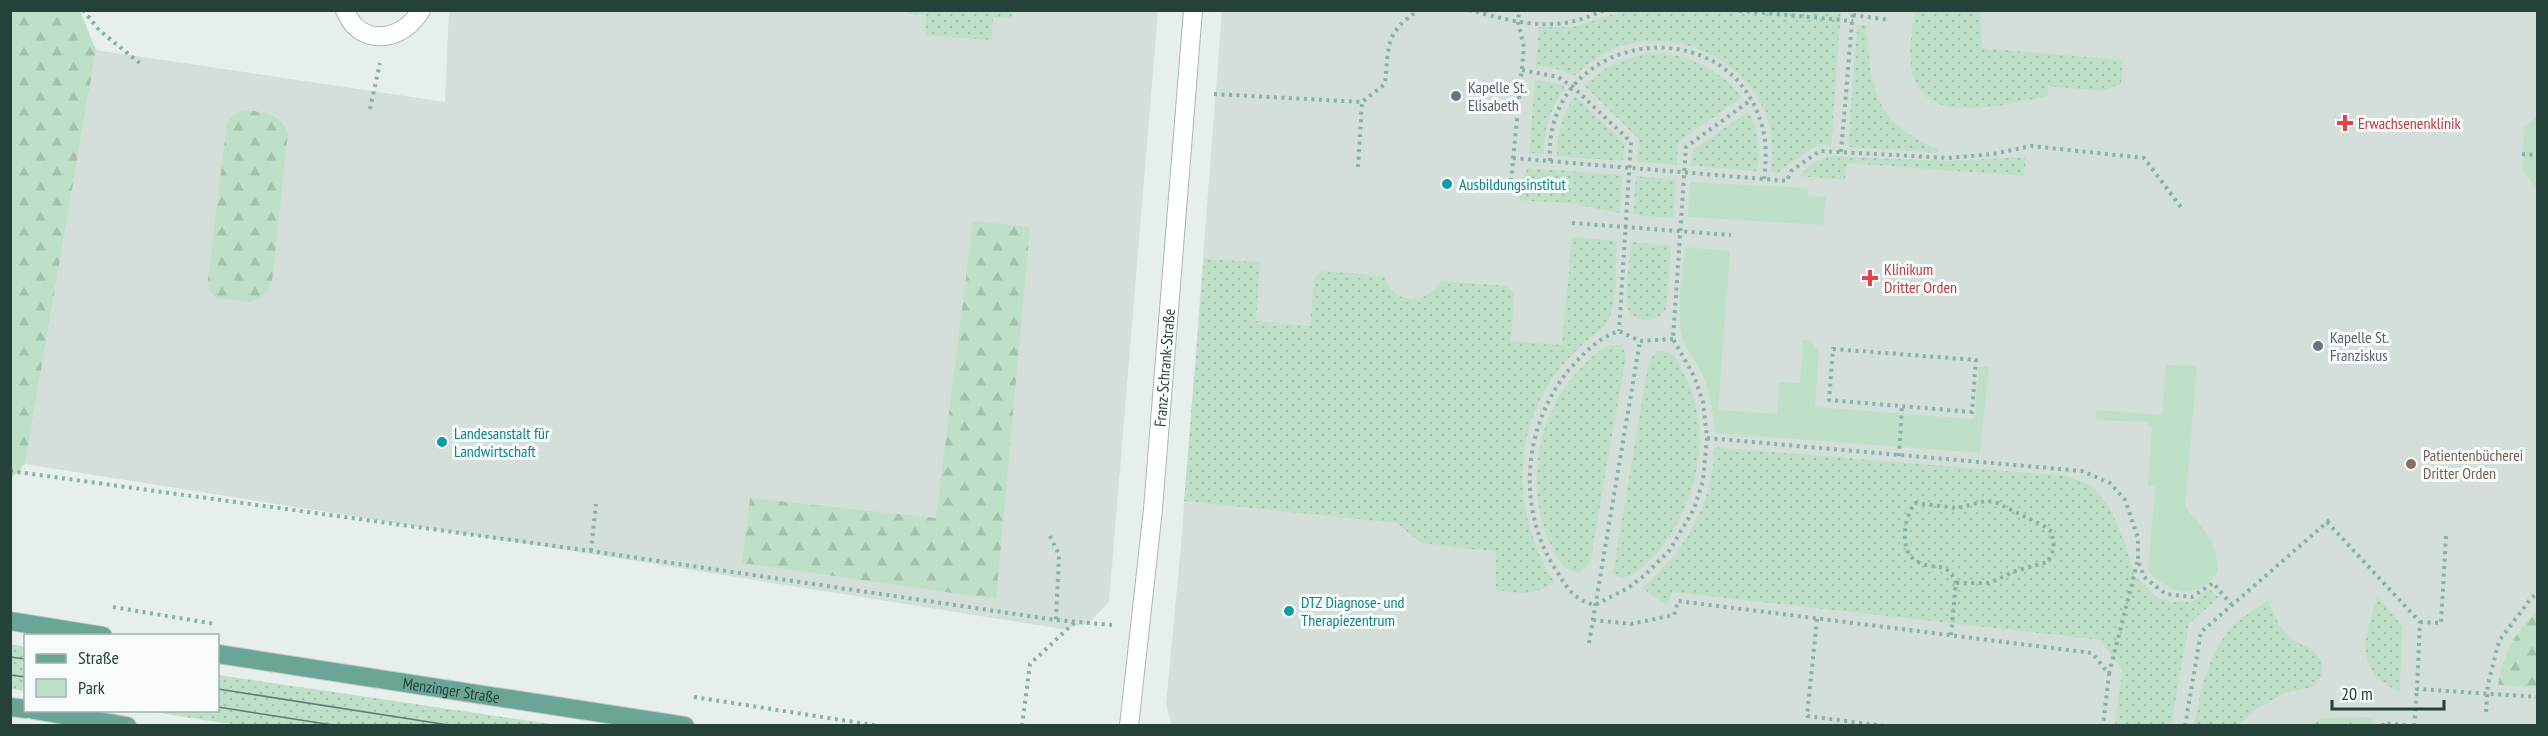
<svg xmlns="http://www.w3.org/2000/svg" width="2548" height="736" viewBox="0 0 2548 736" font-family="'PT Sans Narrow',sans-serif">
  <defs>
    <pattern id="grass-dots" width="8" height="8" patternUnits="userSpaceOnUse" patternTransform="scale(1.5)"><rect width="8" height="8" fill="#bfe0c8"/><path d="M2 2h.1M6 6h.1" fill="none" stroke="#a4c1ad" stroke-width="1.8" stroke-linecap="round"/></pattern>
    <pattern id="forest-firs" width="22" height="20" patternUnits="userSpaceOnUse" patternTransform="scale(1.5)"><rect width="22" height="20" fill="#bfe0c8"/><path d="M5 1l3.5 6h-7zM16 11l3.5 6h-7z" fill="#a4c1ad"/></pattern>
  </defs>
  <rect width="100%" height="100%" fill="#e6efeb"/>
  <g fill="#d4dfda">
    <path d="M449,11H1158L1109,602L1088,624L1062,629L25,464L96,50L445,102Z"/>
    <path d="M1222,11H2537V725L1172,726L1166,705L1181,545Z"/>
  </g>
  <g fill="url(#grass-dots)">
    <path d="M909,10H1012V11L1011,18L993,17L991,40L925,35L926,15L909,14Z"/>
    <path d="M1915,10L1980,11L1982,48L2123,60L2121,84L2104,91L2048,86L2047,96C2006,104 1919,131 1911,66C1908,49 1913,28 1915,10Z"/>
    <path d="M1623,11H1841L1831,146L1818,144L1777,173L1770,172C1787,91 1706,26 1629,44C1608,48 1590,62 1574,76L1554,68L1536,66L1539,27H1574Z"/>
    <path d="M1857,25H1866C1872,90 1872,122 1938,149V153L1848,147Z"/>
    <path d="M1646,53C1686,52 1717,67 1742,97L1678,142L1677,165L1637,162L1639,139L1584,85L1610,65Z"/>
    <path d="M1535,80L1563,85L1565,88C1551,106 1543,131 1544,154L1529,153Z"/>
    <path d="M1575,96L1625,144L1623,161L1557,156C1556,135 1563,113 1575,96Z"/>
    <path d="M1749,111C1757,129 1762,151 1757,171L1691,166L1693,150Z"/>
    <path d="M1831,156L1947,161L2026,157L2024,176L1847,163L1845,180L1800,176C1808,165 1817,159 1831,156Z"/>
    <path d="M1528,168L1622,175L1620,213L1574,204L1520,200L1521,181Z"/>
    <path d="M1636,176L1676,180L1673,218L1633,215Z"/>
    <path d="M1572,237L1617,241C1615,262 1618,300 1609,319C1604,330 1592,336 1583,344C1575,351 1568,359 1561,367C1509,429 1513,518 1554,582C1535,597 1519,593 1496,590V552L1421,543L1397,523L1184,501L1204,259L1260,262L1256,321L1310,326L1314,278L1322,271L1384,276C1393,305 1426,306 1441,281L1507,286L1514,294L1511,341L1562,345Z"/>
    <path d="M1631,242L1671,246L1666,309C1661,317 1656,320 1647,320C1639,320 1631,316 1628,309C1624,299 1630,255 1631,242Z"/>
    <path d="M1610,345L1622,346L1626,356L1590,563L1579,573C1561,570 1557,558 1550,543C1524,487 1537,415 1578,371C1588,360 1597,351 1610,345Z"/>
    <path d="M1664,351C1676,354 1679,364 1684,374C1715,431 1697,507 1656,554C1646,565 1634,577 1619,578L1613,573L1649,361L1657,352Z"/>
    <path d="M1714,447L2067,476L2092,486L2110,508L2126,547L2134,575L2157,598L2173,602L2194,601L2209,589L2219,597L2189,624L2171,725H2115L2122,669L2100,640L1673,592L1666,605L1642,588C1685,551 1713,505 1714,447Z"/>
    <path d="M2378,597L2402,626L2400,692C2352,672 2364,636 2378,597Z"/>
    <path d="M2268,600L2279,625L2292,640L2314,651L2322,662V676L2313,687L2285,693L2254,710L2239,725H2194C2201,691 2207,657 2230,629C2240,618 2256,609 2268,600Z"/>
    <path d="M11,644L25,647V691L11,689Z"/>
    <path d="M218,675L558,725L242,726L148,711L218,710Z"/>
  </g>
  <g fill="url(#forest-firs)">
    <path d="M11,10L80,11L96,50L25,464L11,479Z"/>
    <path d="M244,110C264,113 280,112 288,133L272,281L263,297L250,302L216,298L209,291L208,279L227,123L233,115Z"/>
    <path d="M973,221L1030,227L996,599L742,563L750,498L936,518Z"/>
    <path d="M2537,612V688L2498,685C2502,657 2515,630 2537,612Z"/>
    <path d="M2373,717L2372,725H2307L2323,718Z"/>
  </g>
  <g fill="#bfe0c8">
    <path d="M2537,116V188L2522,170L2524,128Z"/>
    <path d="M1690,182L1808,188V196L1826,197L1823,225L1688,217Z"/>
    <path d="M1685,247L1730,251L1718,410L1777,414L1779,382L1800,383L1803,340H1810L1819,352L1815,407L1974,419L1979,366L1989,367L1980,453L1715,433C1713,413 1710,392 1702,373C1696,360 1685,350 1682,336C1676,309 1683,274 1685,247Z"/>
    <path d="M2166,365L2197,366L2185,507C2202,526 2221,547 2217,573C2212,578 2206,587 2199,589C2180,597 2160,585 2148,571L2155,487L2148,486L2152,427L2146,422L2096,420V410L2162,415Z"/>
  </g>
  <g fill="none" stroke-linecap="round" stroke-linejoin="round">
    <g stroke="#a8b8b2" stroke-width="20">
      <g id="street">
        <path d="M345,10C359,48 403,42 421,10"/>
        <path id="s1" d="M1129,726L1153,509L1193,10"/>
      </g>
    </g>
    <g stroke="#c2cac8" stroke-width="20">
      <g id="primary">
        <path d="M10,621L103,636"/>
        <path id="s2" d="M218,654L685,726"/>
        <path d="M10,707L26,709"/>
        <path d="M34,710L127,726"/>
      </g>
    </g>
    <g stroke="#86b3a5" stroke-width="4" stroke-dasharray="3 4.5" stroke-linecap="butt">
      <path d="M83,10L99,30L142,65"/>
      <path d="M1469,10C1500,18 1537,29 1570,22C1582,20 1594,14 1605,10"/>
      <path d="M1732,10L1853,21"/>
      <path d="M1853,15L1889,20"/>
      <path d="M1522,70L1558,77L1573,87L1631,142L1619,331"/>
      <path d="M1214,94L1362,102L1385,84C1389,46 1384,33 1419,10"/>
      <path d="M370,109L380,63"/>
      <path d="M1841,152L1853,10"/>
      <path d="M2522,154L2538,155"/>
      <path d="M1513,158L1787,181L1791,171L1820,151L1948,158L1993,154L2031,146L2144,158L2183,210"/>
      <path d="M1550,161C1542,31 1731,3 1763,129C1767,146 1766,163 1764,180"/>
      <path d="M1358,167L1362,102"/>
      <path d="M1511,181L1524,47L1518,22L1519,10"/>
      <path d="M1673,339L1640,341L1619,331C1601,337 1588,349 1575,363C1524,418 1514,506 1556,570C1567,588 1574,600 1595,605L1628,588L1645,575L1669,551L1694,509L1703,481L1707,438L1703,402L1694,376L1673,339L1686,147L1751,100"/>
      <path d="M1833,349L1976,360L1972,412L1829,400Z"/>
      <path d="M1707,438L2082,471L2110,483L2125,500L2138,538V560L2144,577L2154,585L2166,594L2192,597L2213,583L2231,604"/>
      <path d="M1899,456L1902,406"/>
      <path d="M10,471L591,551L1056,620L1112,625"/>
      <path d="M2327,522L2420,622L2417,689L2538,697"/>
      <path d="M1050,536L1059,555L1056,620"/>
      <path d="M591,551L596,504"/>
      <path d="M113,607L215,624"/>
      <path d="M1817,619L1807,716L1885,726"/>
      <path d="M1593,620L1631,624L1674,615L1678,601L2092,653L2109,674L2103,726"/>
      <path d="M2420,622L2441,623L2446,536"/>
      <path d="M1951,635L1956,583H1989L2018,570L2048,562L2054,548L2052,532L2042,525L1995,502L1986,501L1957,508L1915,503C1904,517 1898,552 1918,562C1935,571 1947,560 1956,583"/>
      <path d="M1589,643L1640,341"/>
      <path d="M2109,674L2138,560"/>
      <path d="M694,697L880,726"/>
      <path d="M2486,712L2488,684L2499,641L2532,597L2538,593"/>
      <path d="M1022,726L1030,664L1075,622"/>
      <path d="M2185,726L2201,632L2332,518"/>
      <path d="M2383,726V723L2411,726"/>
      <path d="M2414,726L2417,689"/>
    </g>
    <use href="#street" stroke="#fff" stroke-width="18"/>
    <use href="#primary" stroke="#6aa596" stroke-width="18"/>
    <g stroke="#5f7d75" stroke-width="1.5">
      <path d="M10,657L26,659"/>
      <path d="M10,675L26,677"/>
      <path d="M218,689L455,726"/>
      <path d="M218,707L339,726"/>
    </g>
    <path stroke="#86b3a5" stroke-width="4" stroke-dasharray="3 4.5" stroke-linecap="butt" d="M1572,223L1731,235"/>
  </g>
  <g fill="#6b7280" stroke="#f7fbf9" stroke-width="2">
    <circle cx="1456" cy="96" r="6"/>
    <circle cx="2318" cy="346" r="6"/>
  </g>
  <g fill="#e0444e" stroke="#f7fbf9" stroke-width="2">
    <path d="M2342 114h6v6h6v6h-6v6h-6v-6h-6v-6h6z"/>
    <path d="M1867 269h6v6h6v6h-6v6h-6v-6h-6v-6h6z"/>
  </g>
  <g fill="#0f9aa8" stroke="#f7fbf9" stroke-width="2">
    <circle cx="1447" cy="184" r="6"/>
    <circle cx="442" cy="442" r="6"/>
    <circle cx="1289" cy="611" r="6"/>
  </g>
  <circle fill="#8d6e63" stroke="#f7fbf9" stroke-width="2" cx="2411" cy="464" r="6"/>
  <g text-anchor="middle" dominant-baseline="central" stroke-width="6" stroke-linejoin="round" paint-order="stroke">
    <g font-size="16" fill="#5b616d" stroke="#f7fbf9" text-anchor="start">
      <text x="1468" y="87">Kapelle St.<tspan x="1468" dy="18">Elisabeth</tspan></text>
      <text x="2330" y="337">Kapelle St.<tspan x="2330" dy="18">Franziskus</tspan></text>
    </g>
    <g font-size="16" fill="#be3a42" stroke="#f7fbf9" text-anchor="start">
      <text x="2358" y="123">Erwachsenenklinik</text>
      <text x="1884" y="269">Klinikum<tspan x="1884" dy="18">Dritter Orden</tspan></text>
    </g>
    <g font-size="16" fill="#0d838f" stroke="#f7fbf9" text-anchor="start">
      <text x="1459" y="184">Ausbildungsinstitut</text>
      <text x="454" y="433">Landesanstalt für<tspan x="454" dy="18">Landwirtschaft</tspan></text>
      <text x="1301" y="602">DTZ Diagnose- und<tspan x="1301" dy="18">Therapiezentrum</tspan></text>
    </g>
    <g font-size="16" fill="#24423a" stroke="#f7fbf9">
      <text stroke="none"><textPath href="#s1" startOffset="360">Franz-Schrank-Straße</textPath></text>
      <text stroke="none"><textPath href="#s2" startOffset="236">Menzinger Straße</textPath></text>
    </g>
    <g font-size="16" fill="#785e54" stroke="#f7fbf9" text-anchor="start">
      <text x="2423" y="455">Patientenbücherei<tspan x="2423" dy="18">Dritter Orden</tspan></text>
    </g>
  </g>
  <rect width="2548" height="736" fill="none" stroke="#24423a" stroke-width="24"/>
  <rect x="24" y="634" width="195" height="78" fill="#f7fbf9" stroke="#a3b1ad" stroke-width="1.5"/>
  <rect x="36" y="654" width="30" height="9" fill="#6aa596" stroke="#a3b1ad" stroke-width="1.5"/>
  <text x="78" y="664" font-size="18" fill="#24423a">Straße</text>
  <rect x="36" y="679" width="30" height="18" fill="#bfe0c8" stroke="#a3b1ad" stroke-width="1.5"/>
  <text x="78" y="694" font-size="18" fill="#24423a">Park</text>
  <path d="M2332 700v9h112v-9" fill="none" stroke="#24423a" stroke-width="3"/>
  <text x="2341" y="700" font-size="18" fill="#24423a" stroke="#f7fbf9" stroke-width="4.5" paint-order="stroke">20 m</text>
</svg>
